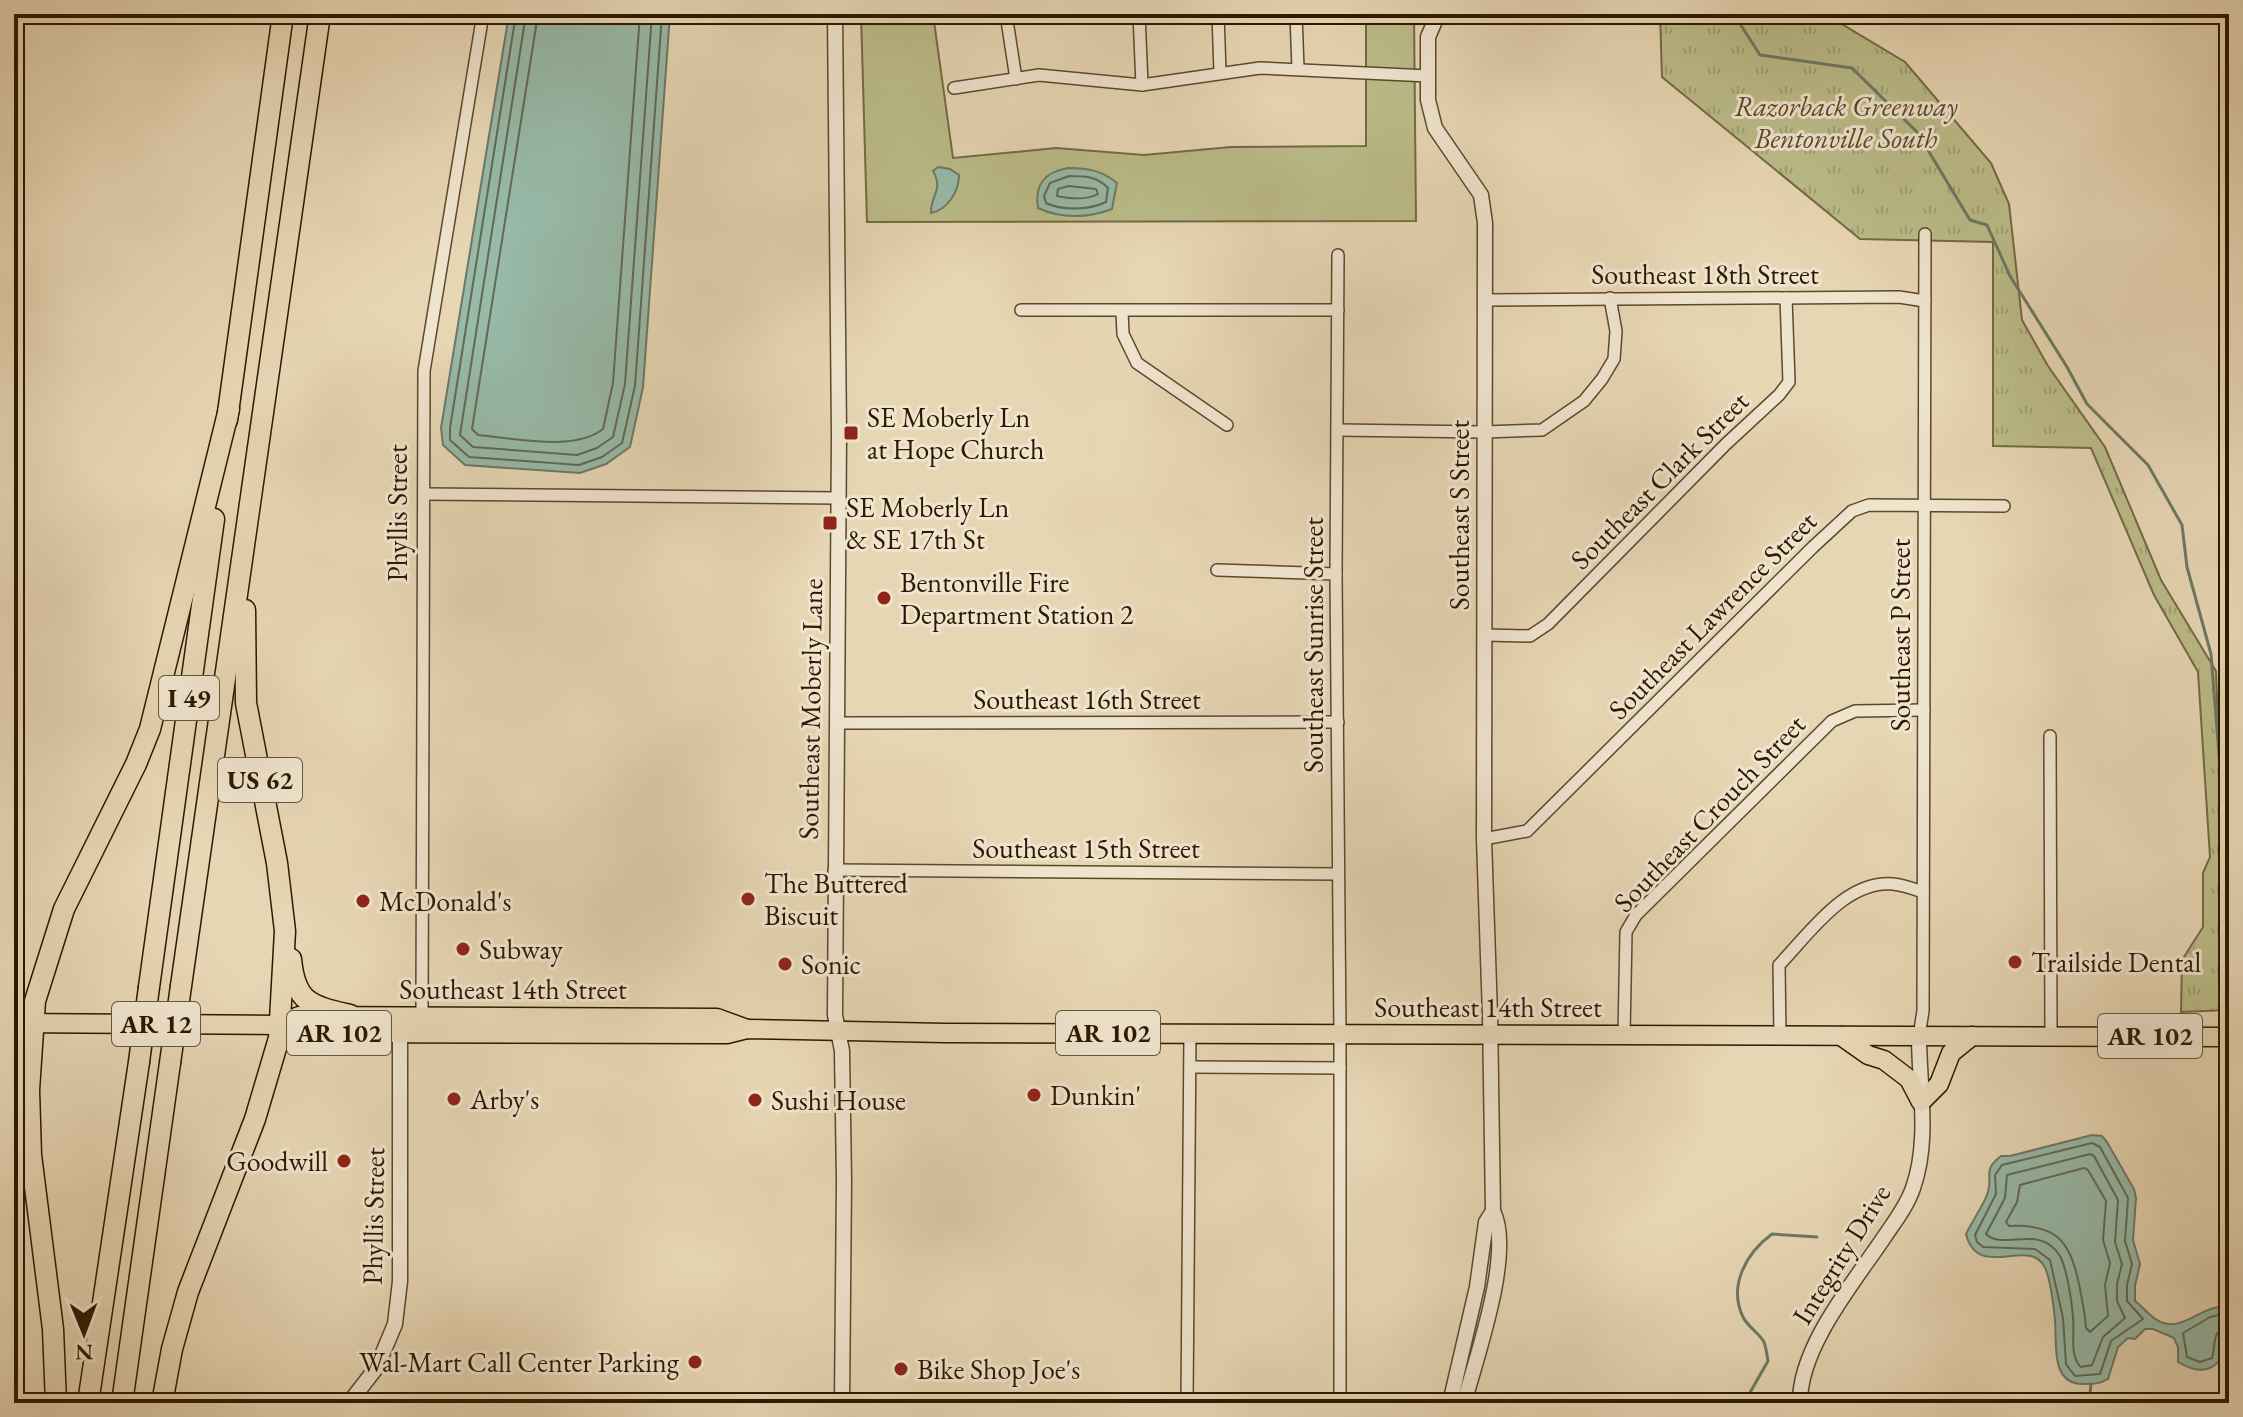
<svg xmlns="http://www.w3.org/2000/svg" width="2243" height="1417" viewBox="0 0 2243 1417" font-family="'EB Garamond',serif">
  <defs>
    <pattern id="park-tufts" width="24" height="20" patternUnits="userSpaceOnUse" patternTransform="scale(2)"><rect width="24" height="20" fill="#bbbc89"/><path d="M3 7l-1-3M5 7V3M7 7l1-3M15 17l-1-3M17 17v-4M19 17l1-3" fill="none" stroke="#a1a174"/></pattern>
  </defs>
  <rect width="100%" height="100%" fill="#e7d6b4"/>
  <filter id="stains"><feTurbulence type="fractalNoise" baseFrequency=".0025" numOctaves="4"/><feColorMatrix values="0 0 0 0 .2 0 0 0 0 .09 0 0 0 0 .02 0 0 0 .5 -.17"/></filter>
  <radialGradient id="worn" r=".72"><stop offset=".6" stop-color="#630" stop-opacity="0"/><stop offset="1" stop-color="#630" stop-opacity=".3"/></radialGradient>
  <path fill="#bbbc89" stroke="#746a44" stroke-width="2" d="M861,14H933L953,158L1056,148L1144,155L1231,147L1366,146V14H1414L1416,221L867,222Z"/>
  <path fill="url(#park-tufts)" stroke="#746a44" stroke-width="2" d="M1660,14H1825L1905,62L1991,163L2009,204L2022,320L2048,366L2105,447L2161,580L2216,671L2229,1010L2181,1012L2182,960L2203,927V873L2210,857L2198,672L2154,595L2091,448L1993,446V242L1860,239L1662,77Z"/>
  <g fill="#97baa9" stroke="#6d7965" stroke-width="2">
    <path d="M509,14H670L643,387L630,447L606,464L580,473L465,465L443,445L441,428Z"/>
    <path d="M938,167L950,169L959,175C959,192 947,210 931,213C930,196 944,190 933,171Z"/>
    <path d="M1068,168C1088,168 1101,170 1117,183L1112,209C1089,218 1061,219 1038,208C1034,184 1045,172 1068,168Z"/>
    <path d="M2092,1135L2102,1136L2107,1142L2134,1189L2136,1198L2133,1240L2140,1264L2135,1286V1301C2142,1306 2147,1313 2154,1318C2178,1336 2197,1309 2219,1307L2229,1288V1331L2222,1339L2221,1359C2209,1375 2193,1371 2178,1362V1347L2174,1338L2153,1329H2145L2135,1339L2128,1338L2118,1347L2108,1379C2100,1384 2094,1384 2084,1384C2050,1385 2057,1344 2055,1320C2054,1308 2050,1275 2044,1266C2028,1237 1978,1281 1966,1234C1971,1223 1986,1201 1988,1192C1993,1174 1982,1171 2001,1156H2010Z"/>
  </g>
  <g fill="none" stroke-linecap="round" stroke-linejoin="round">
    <g stroke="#626954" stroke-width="2">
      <path d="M516,14L450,428V440L469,457L579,465L602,457L622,443L635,386L662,14"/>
      <path d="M526,14L460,435L473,447L577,455L597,448L613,437L625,384L652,14"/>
      <path d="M538,14L472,429L478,435C514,438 574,452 603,429L613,383L640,14"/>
      <path d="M1069,176C1084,176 1097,176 1108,188L1106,202C1090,210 1062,211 1046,203L1044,196L1050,183Z"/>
      <path d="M1069,186L1096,189L1098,194C1088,200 1069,199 1057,196L1058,189Z"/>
      <path d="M2092,1143L2100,1147L2128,1198L2125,1241L2132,1264L2127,1285V1301L2143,1319L2111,1341L2100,1374L2075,1376L2066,1364L2063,1318L2050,1260L2035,1249L1983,1247L1977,1242L1975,1235L1996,1194L1995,1175L2002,1165Z"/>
      <path d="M2090,1154L2094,1156L2118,1200L2115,1242L2122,1264L2117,1284V1301L2125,1318L2103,1337L2092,1365L2081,1367C2069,1356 2075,1333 2073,1318C2072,1303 2067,1269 2060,1256C2040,1223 2002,1251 1986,1234L2005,1198L2007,1175Z"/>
      <path d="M2084,1168L2088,1170L2106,1201L2103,1240L2110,1263L2105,1285L2108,1316L2090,1332L2086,1328C2085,1313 2082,1299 2079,1284C2070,1240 2056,1224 2009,1226L2006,1222L2017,1202L2020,1185Z"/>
      <path d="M2229,1304L2223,1314L2210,1317L2183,1333L2187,1357L2200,1362L2212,1358C2216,1346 2211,1328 2229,1327"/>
    </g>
    <g stroke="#6d7965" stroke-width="3">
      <path d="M1730,14L1737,19L1760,55L1852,68L1917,132L1970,220L1987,225L2010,276L2067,367L2087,404L2148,465L2182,525L2187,567L2211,654L2224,818L2229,949"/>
      <path d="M1744,1403L1768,1361C1767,1355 1766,1347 1764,1342C1759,1333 1748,1327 1743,1317C1728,1286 1746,1253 1772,1234L1817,1237"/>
      <path d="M2089,1403L2091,1384"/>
    </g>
    <g stroke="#5c482d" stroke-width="14">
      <g id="minor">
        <path d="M1006,14L1016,79"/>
        <path d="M1139,14L1142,85"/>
        <path d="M1218,14L1220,73"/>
        <path d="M1296,14L1298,69"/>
        <path d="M954,88L1039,75L1142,85L1260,68L1429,76"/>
        <path d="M1338,255L1336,574L1340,1034V1403"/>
        <path d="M1485,300L1899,297L1925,301"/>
        <path d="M1021,310H1338"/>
        <path d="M1122,311L1123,334L1137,363L1227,425"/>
        <path d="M1338,430L1484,432L1542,430L1584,401L1602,379L1614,359L1616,331L1610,298"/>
        <path d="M424,494L837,498"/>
        <path d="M1217,570L1336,574"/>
        <path d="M1485,635L1530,636L1548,624L1726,444L1779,395L1789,382L1786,298"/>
        <path d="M836,723L1338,722"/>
        <path d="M2050,736L2051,1036"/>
        <path d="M1484,839L1527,831L1813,547L1852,511L1869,505L2004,506"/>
        <path d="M834,870L1338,874"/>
        <path d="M422,1016L424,371L483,14"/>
        <path d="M1624,1035L1626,932L1636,915L1832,721L1855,711L1924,710"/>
        <path d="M1780,1035L1779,965C1809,934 1845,880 1893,884C1903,885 1914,889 1923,892"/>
        <path d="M1919,1036L1923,1011L1925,234"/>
        <path d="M1190,1067L1340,1068"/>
        <path d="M1187,1403L1190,1034"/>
      </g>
    </g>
    <g stroke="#5c482d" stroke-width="17">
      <g id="tertiary">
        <path d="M835,14L839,435L835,1015L842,1051L844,1181L842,1403"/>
        <path d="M1438,14L1428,37V100L1435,128L1481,195L1485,223L1484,839L1490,1015L1493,1211C1514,1252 1476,1358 1464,1403"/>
        <path d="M349,1403L377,1367L395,1324L400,1281V1025"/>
        <path d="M1450,1403L1477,1287L1486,1222L1493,1211"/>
        <path d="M1800,1403C1799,1347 1855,1281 1885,1236C1895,1221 1907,1206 1913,1188C1930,1140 1919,1086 1919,1036"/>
      </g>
    </g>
    <g stroke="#2d1800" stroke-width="21">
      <g id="primary">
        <path d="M279,1025L302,1033L727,1034L747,1029L944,1033L2229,1037"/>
        <path d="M279,1025L299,1016L717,1018L747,1029"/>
        <path d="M1841,1036L1868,1055L1884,1060L1909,1079L1921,1102L1939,1084L1951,1053L1972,1036"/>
      </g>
    </g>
    <g stroke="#2d1800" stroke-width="21">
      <path id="trunk" d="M14,1023L279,1025"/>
    </g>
    <g stroke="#2d1800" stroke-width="23">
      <g id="motorway">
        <path d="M227,420L283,14"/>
        <path d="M291,959C295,1003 311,1006 350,1015"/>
        <path d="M181,986L320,14"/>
        <path d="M149,987L214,519"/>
        <path d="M56,1403L53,1329L31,1155L29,1090L35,1001L64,909L136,764L150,729L229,409"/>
        <path d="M88,1403L139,1062"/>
        <path d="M122,1403L170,1063"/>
        <path d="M162,1403L172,1349L188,1292L255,1119L279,1038L285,931L277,863L246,703L245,610"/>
      </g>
    </g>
    <use href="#minor" stroke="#efe4ce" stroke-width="11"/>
    <use href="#tertiary" stroke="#efe4ce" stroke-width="14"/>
    <use href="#primary" stroke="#e7d6b4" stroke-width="18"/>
    <use href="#trunk" stroke="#e7d6b4" stroke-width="18"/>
    <use href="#motorway" stroke="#e7d6b4" stroke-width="20"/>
    <g stroke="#2d1800" stroke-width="23" stroke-linecap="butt">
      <g id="motorway-bridge">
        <path d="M139,1062L149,987"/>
        <path d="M170,1063L181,986"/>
      </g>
    </g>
    <use href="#motorway-bridge" stroke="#e7d6b4" stroke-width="20"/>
  </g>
  <g fill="#8f2418" stroke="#efe4ce" stroke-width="3">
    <rect x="843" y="425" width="16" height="16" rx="4"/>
    <rect x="822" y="515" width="16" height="16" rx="4"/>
    <circle cx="884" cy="598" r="8"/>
    <circle cx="748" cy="899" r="8"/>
    <circle cx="363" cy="901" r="8"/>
    <circle cx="463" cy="949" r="8"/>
    <circle cx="2015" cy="962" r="8"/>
    <circle cx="785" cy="964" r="8"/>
    <circle cx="1034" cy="1095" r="8"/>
    <circle cx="454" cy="1099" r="8"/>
    <circle cx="755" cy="1100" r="8"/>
    <circle cx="344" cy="1161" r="8"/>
    <circle cx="695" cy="1362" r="8"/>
    <circle cx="901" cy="1369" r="8"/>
  </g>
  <g text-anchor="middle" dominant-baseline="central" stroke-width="6" stroke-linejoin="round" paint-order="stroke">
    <g fill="#efe4ce" stroke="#67553e" stroke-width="2">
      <rect x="159" y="676" width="60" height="44" rx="6"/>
      <rect x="218" y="758" width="84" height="44" rx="6"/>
      <rect x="112" y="1002" width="88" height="44" rx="6"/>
      <rect x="287" y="1011" width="104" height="44" rx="6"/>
      <rect x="1056" y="1011" width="104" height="44" rx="6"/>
      <rect x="2098" y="1014" width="104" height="44" rx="6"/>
    </g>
    <g font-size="26" font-weight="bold" fill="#2d1800">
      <text x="189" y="698">I 49</text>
      <text x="260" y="780">US 62</text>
      <text x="156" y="1024">AR 12</text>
      <text x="339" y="1033">AR 102</text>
      <text x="1108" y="1033">AR 102</text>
      <text x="2150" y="1036">AR 102</text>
    </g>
    <g font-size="28" font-style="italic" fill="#584929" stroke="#efe4ce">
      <text x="1846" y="106">Razorback Greenway<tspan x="1846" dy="32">Bentonville South</tspan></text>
    </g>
    <g font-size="28" fill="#2d1800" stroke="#efe4ce">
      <text x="1705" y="274">Southeast 18th Street</text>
      <text transform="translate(1659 480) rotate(-45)">Southeast Clark Street</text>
      <text transform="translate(397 513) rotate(-90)">Phyllis Street</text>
      <text transform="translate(1459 515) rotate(-90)">Southeast S Street</text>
      <text transform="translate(1712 615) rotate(-45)">Southeast Lawrence Street</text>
      <text transform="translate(1900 635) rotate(-90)">Southeast P Street</text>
      <text transform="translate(1313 645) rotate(-90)">Southeast Sunrise Street</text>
      <text x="1087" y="699">Southeast 16th Street</text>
      <text transform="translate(810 709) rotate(-89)">Southeast Moberly Lane</text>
      <text transform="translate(1709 813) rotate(-46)">Southeast Crouch Street</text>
      <text x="1086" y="848">Southeast 15th Street</text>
      <text x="513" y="989">Southeast 14th Street</text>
      <text x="1488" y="1007">Southeast 14th Street</text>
      <text transform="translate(373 1216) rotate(-89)">Phyllis Street</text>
      <text transform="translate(1841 1254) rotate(-58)">Integrity Drive</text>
    </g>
    <g font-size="28" fill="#2d1800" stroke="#efe4ce" text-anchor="start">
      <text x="867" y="417">SE Moberly Ln<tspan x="867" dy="32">at Hope Church</tspan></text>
      <text x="846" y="507">SE Moberly Ln<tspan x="846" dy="32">&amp; SE 17th St</tspan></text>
      <text x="900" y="582">Bentonville Fire<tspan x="900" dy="32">Department Station 2</tspan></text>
      <text x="764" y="883">The Buttered<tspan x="764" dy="32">Biscuit</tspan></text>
      <text x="379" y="901">McDonald's</text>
      <text x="479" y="949">Subway</text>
      <text x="2031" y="962">Trailside Dental</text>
      <text x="801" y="964">Sonic</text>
      <text x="1050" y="1095">Dunkin'</text>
      <text x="470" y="1099">Arby's</text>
      <text x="771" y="1100">Sushi House</text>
      <text x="328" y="1161" text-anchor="end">Goodwill</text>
      <text x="679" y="1362" text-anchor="end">Wal-Mart Call Center Parking</text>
      <text x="917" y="1369">Bike Shop Joe's</text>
    </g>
  </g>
  <rect width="2243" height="1417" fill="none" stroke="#e7d6b4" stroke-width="48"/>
  <rect x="16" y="16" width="2211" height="1385" fill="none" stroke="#2d1800" stroke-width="4"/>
  <rect x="24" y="24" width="2195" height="1369" fill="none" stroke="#2d1800" stroke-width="2"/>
  <g transform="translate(84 1333) rotate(179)" stroke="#efe4ce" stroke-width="6" paint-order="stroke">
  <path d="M0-6L14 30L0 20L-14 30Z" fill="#2d1800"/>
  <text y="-12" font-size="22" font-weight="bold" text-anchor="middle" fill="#2d1800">N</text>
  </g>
  <rect width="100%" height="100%" filter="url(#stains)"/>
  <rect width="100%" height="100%" fill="url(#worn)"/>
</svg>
